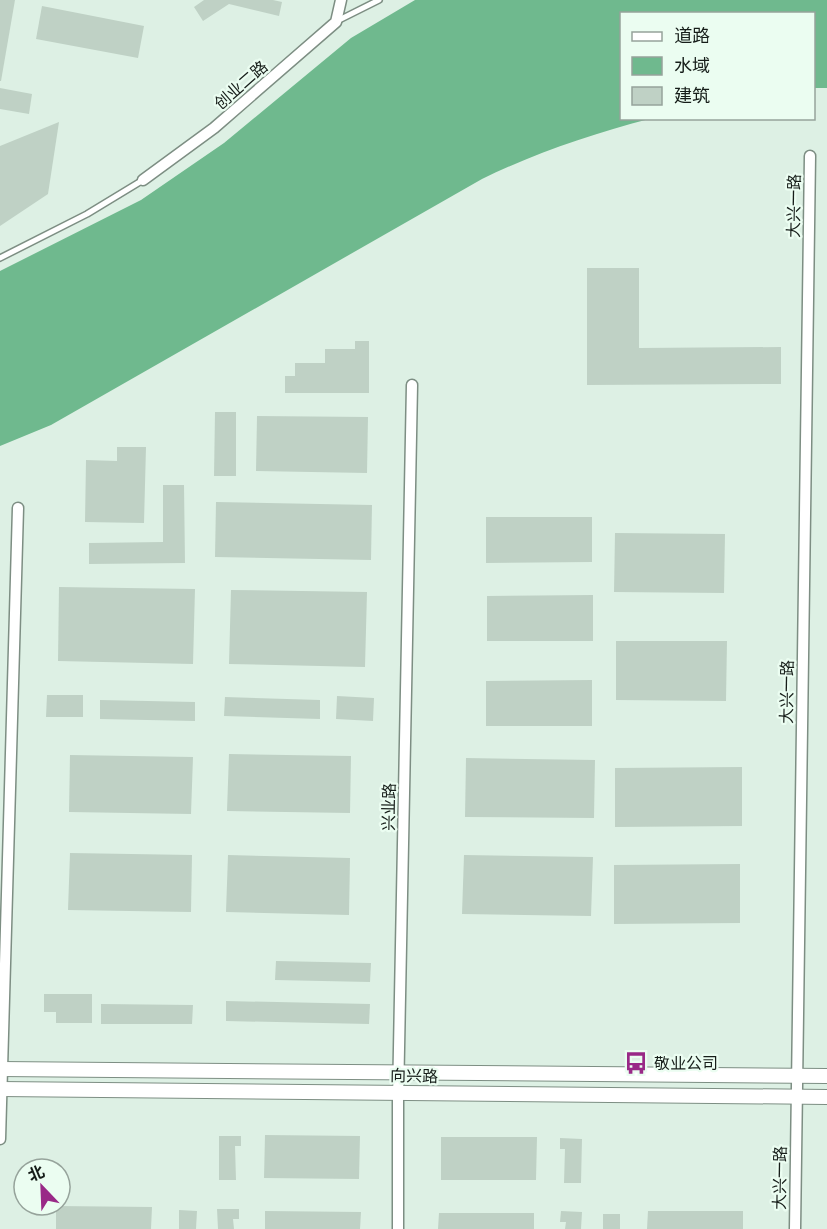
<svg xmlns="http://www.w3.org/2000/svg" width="827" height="1229" viewBox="0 0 827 1229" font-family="Helvetica,'Noto Sans SC',sans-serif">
  <rect width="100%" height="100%" fill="#ddf0e4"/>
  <path fill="#6fb98e" d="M415,0H827V88H814V14H622V118L649,119C592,134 535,153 482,179L51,425L0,446V271L141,200L224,143L351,38Z"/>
  <g fill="#bfd1c5">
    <path d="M0,0H15L1,81H0Z"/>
    <path d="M204,0H273L282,2L279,16L229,4L203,21L194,7Z"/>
    <path d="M42,6L144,26L138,58L36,39Z"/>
    <path d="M0,88L32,94L29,114L0,109Z"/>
    <path d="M59,122L48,194L0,226V146Z"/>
    <path d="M587,268H639V348L781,347V384L587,385Z"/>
    <path d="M355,341H369V393H285V376H295V363H325V349H355Z"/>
    <path d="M215,412H236V476H214Z"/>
    <path d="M257,416L368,417L367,473L256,471Z"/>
    <path d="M117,447H146L144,523L85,522L86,460L117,461Z"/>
    <path d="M163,485H184L185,563L89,564V543L163,542Z"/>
    <path d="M216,502L372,505L371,560L215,557Z"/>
    <path d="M486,517H592V562L486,563Z"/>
    <path d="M615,533L725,534L724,593L614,592Z"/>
    <path d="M59,587L195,589L193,664L58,661Z"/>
    <path d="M231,590L367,592L365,667L229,664Z"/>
    <path d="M593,595V641H487V596Z"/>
    <path d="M616,641H727L726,701L616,700Z"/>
    <path d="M592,680V726H486V681Z"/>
    <path d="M47,695H83V717H46Z"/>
    <path d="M337,696L374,698L373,721L336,719Z"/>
    <path d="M225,697L320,700V719L224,716Z"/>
    <path d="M100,700L195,702V721L100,719Z"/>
    <path d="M229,754L351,756L350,813L227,811Z"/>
    <path d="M70,755L193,757L191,814L69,812Z"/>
    <path d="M466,758L595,760L594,818L465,817Z"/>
    <path d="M742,767V826L615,827V768Z"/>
    <path d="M70,853L192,855L191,912L68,910Z"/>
    <path d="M228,855L350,858L349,915L226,912Z"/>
    <path d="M464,855L593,857L591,916L462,914Z"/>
    <path d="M740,864V923L614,924V865Z"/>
    <path d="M276,961L371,963L370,982L275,980Z"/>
    <path d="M44,994H92V1023H56V1012H44Z"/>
    <path d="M226,1001L370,1004L369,1024L226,1021Z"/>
    <path d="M101,1004L193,1005L192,1024H101Z"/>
    <path d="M265,1135L360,1136L359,1179L264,1178Z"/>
    <path d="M219,1136H241V1146H235L236,1180H219Z"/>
    <path d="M441,1137H537L536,1180H441Z"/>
    <path d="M560,1138L582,1139L581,1183H564L565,1149H560Z"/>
    <path d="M56,1206L152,1207L151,1229H56Z"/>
    <path d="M217,1209H239V1219H233L234,1229H218Z"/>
    <path d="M179,1210L197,1211L196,1229H179Z"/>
    <path d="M265,1211L361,1212L360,1229H265Z"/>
    <path d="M561,1211L582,1212L581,1229H565L566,1222H560Z"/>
    <path d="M648,1211H743V1229H647Z"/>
    <path d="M439,1213H534V1229H438Z"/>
    <rect x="603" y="1214" width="17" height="15"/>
  </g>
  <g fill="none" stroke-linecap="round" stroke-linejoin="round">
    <g stroke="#7d8e83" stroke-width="8">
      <g id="lane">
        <path d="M337,21L379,0"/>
        <path d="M0,258L87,214L143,180"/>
      </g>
    </g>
    <g stroke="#7d8e83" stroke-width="13">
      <g id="street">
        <path d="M143,180L214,128L336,22L341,0"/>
        <path d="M0,1139L18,508"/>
        <path d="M398,1229V1099L412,385"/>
        <path d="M795,1229L810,156"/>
      </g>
    </g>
    <g stroke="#7d8e83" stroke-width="16">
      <g id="secondary">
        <path d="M0,1069L827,1076"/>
        <path d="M0,1089L827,1097"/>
      </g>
    </g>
    <use href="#lane" stroke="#fff" stroke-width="5"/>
    <use href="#street" stroke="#fff" stroke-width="10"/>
    <use href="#secondary" stroke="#fff" stroke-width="14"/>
  </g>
  <defs>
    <g id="bus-bare" transform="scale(1.8)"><path d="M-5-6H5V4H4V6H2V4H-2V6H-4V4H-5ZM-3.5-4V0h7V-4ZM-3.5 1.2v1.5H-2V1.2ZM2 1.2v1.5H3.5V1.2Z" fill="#992987" stroke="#ebfdf1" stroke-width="2.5" paint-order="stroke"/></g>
  </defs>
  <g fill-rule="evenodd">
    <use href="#bus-bare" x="636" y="1063"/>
  </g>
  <g text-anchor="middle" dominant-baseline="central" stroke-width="4.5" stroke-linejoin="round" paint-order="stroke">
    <g font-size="16" fill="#161d19" stroke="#ebfdf1">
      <text transform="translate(241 85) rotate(-41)">创业二路</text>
      <text transform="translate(794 206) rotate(-89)">大兴一路</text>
      <text transform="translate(787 692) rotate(-89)">大兴一路</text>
      <text transform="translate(389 807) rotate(-89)">兴业路</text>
      <text transform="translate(414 1076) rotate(1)">向兴路</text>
      <text transform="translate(780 1178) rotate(-89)">大兴一路</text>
    </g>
    <g font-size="16" fill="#161d19" stroke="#ebfdf1" text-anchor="start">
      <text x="654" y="1063">敬业公司</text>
    </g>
  </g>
  <rect x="620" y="12" width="195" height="108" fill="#ebfdf1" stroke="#96a39b" stroke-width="1.5"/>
  <rect x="632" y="32" width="30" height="9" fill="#ffffff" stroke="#96a39b" stroke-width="1.5"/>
  <text x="674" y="42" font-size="18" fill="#161d19">道路</text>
  <rect x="632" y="57" width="30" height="18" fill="#6fb98e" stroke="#96a39b" stroke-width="1.5"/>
  <text x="674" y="72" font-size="18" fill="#161d19">水域</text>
  <rect x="632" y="87" width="30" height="18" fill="#bfd1c5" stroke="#96a39b" stroke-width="1.5"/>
  <text x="674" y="102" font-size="18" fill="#161d19">建筑</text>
  <g transform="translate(42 1187) rotate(337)"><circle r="28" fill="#ebfdf1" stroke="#96a39b" stroke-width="1.5"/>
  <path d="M0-4.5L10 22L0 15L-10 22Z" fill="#992987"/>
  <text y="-9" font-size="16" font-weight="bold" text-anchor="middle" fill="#161d19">北</text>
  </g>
</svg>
